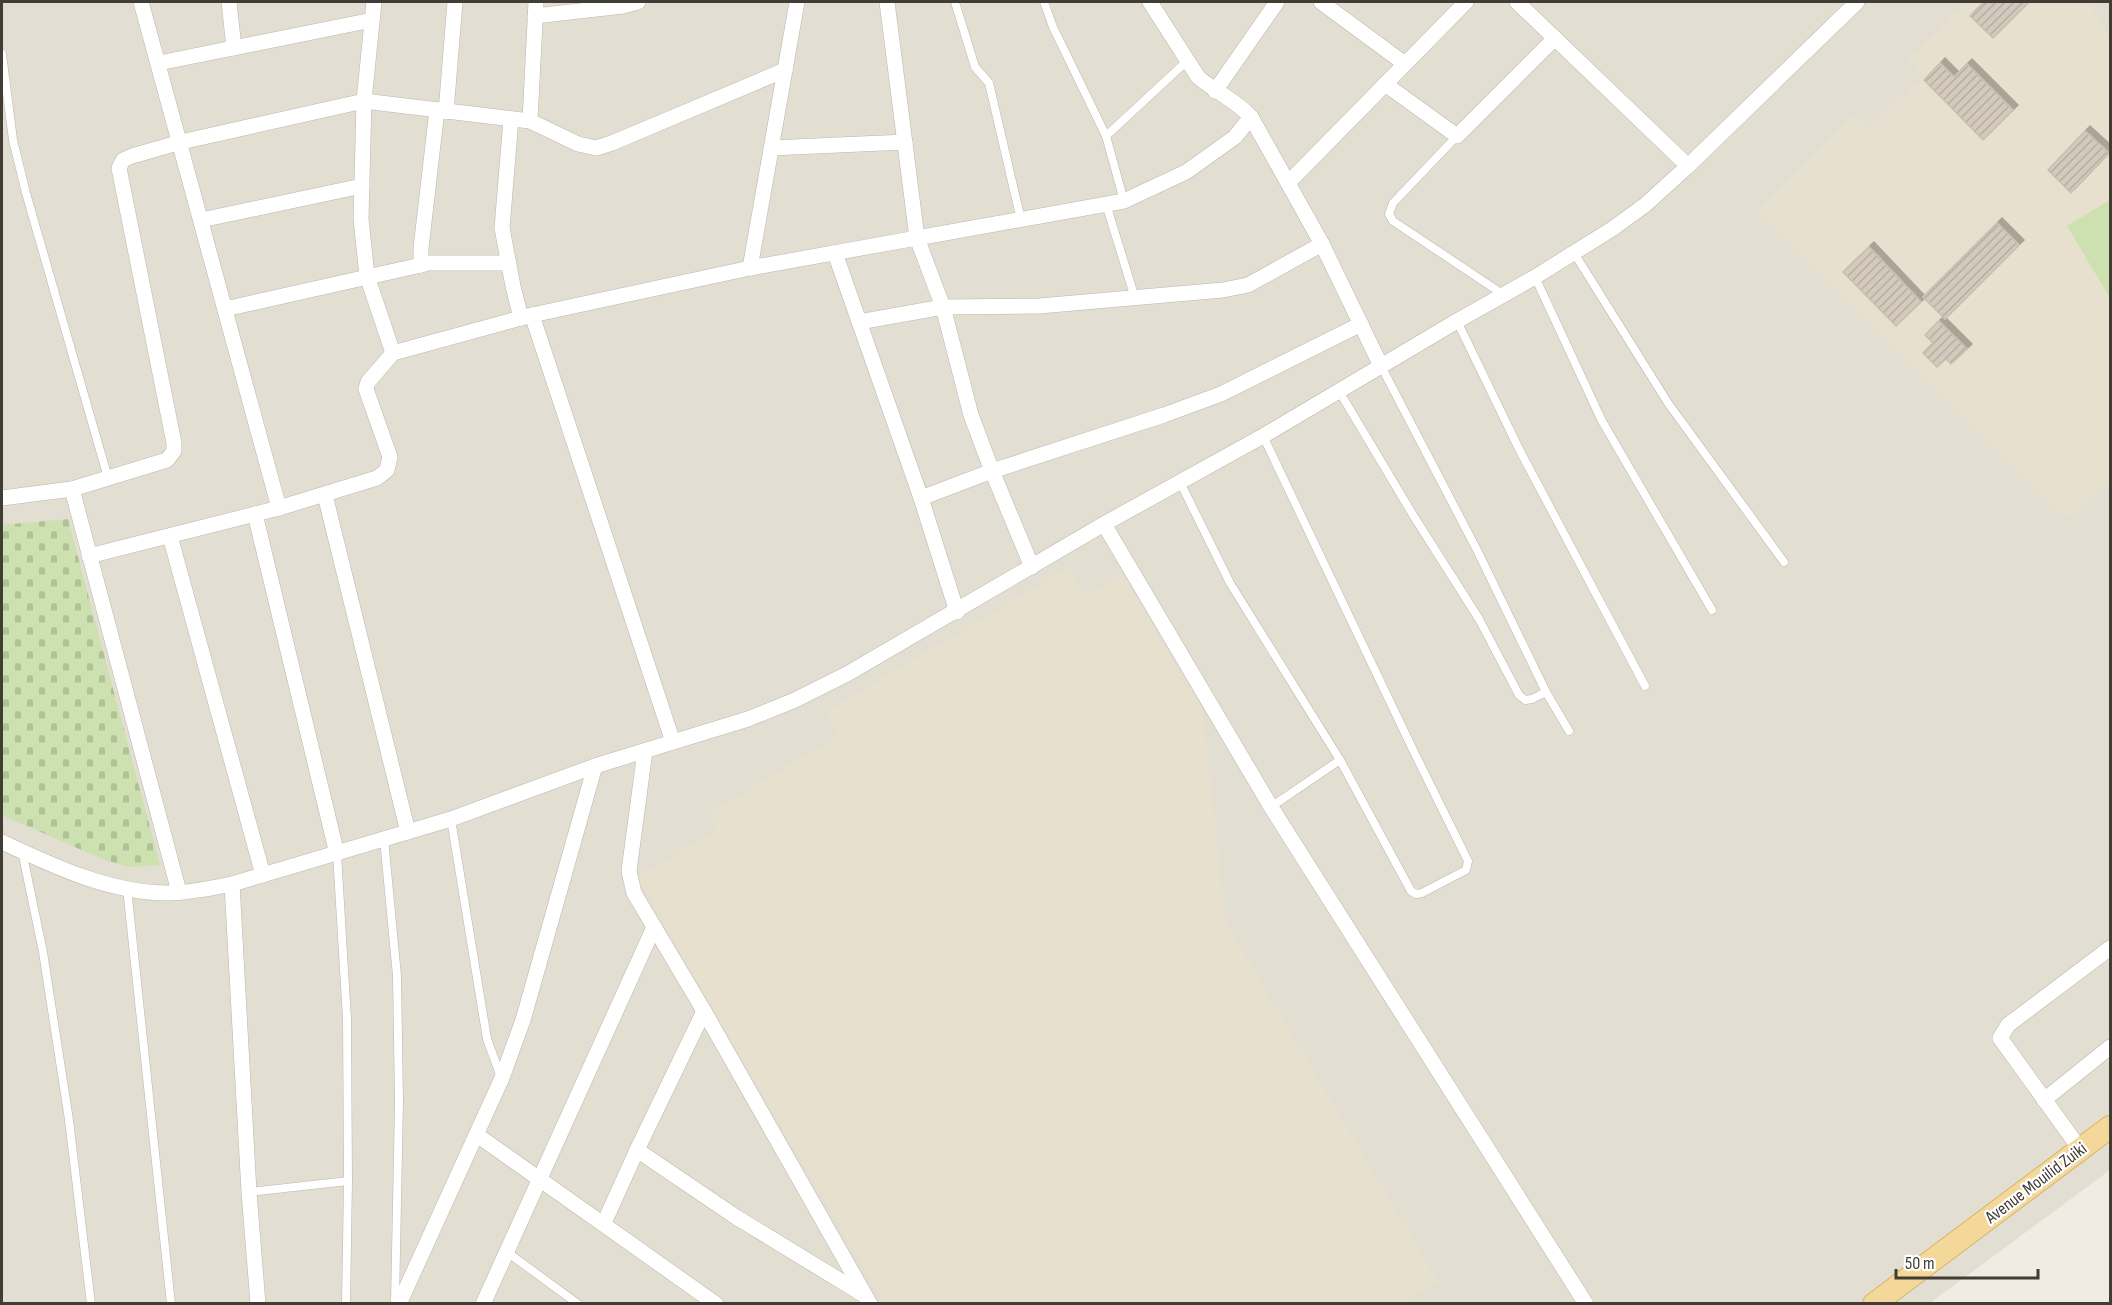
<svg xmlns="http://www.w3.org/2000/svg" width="2112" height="1305" viewBox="0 0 2112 1305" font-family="'Sofia Sans Condensed',sans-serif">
  <defs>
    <pattern id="cemetery-stones" width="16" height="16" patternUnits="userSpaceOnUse" patternTransform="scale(1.5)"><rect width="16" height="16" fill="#cce0b0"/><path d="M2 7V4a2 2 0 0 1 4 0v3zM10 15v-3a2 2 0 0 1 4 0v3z" fill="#b0c198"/></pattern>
    <pattern id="building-hatch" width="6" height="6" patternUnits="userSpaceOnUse" patternTransform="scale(1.5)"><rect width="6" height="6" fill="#d3cabd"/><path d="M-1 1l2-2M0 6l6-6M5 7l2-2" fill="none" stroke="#b6aea3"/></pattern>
    <filter id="shadow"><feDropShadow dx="5" dy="-5" stdDeviation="0" flood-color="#0004"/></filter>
  </defs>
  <rect width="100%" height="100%" fill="#f0ece4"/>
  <path fill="#e3ded2" d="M2,2H2110V1170L1930,1303L2,1304Z"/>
  <g fill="#e8e0cf">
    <path d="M1966,2H2088L2110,39V481L2065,519L1758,210L1853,115L1868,130L1923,76L1908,59Z"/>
    <path d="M1068,568L1086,597L1122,574L1203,712L1226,923L1438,1282L1401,1304L884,1303L637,878L716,830L708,814L838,736L825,713Z"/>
  </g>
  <path fill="url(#cemetery-stones)" d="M68,519L160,865L128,867L102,859L2,815V525Z"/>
  <path fill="#cce0b0" d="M2110,200V298L2067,226Z"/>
  <g fill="url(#building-hatch)" stroke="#cabfae" stroke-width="1.5" filter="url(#shadow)">
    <path d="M1984,2H2029L1993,38L1970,16Z"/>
    <path d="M1940,63L1954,77L1967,64L2013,110L1983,140L1924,80Z"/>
    <path d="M2085,131L2109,153L2071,193L2048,170Z"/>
    <path d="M1997,223L2019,245L1945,319L1923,297Z"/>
    <path d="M1869,247L1921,302L1896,326L1843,272Z"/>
    <path d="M1939,321L1967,349L1951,364L1946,359L1937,367L1923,353L1933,343L1925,335Z"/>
  </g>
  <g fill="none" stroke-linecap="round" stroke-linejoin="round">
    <g stroke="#bdb6aa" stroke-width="9">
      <g id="service">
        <path d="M955,2L975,67L989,83L1021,220"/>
        <path d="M1044,2L1053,27L1106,136L1124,201"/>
        <path d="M2,54L13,140L26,193L108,478"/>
        <path d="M1106,136L1187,61"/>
        <path d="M1457,136L1393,203L1389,214L1393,221L1504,295"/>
        <path d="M1106,204L1135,298"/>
        <path d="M1574,253L1668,403L1784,562"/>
        <path d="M1535,277L1602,421L1712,610"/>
        <path d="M1457,321L1520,451L1645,686"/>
        <path d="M1381,366L1478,552L1546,692L1569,731"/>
        <path d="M1339,391L1413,515L1479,619L1519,695L1525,700L1532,699L1546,692"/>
        <path d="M1180,482L1230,583L1340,760L1411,891L1416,894L1422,893L1466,870L1468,861L1415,754L1263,436"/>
        <path d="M1271,807L1340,760"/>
        <path d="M451,819L487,1039L501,1077"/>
        <path d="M384,839L397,976L399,1102L395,1302"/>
        <path d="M22,851L43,952L69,1120L91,1304"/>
        <path d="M127,888L171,1304"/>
        <path d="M249,1192L348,1181L347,1019L337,854"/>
        <path d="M507,1252L578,1304"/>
        <path d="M346,1304L348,1181"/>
      </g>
    </g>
    <g stroke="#bdb6aa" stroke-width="16">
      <g id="minor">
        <path d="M141,2L279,508"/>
        <path d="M229,2L234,48"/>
        <path d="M374,2L364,101L361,219L367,276L393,353L532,315L750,268L917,238L943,307L971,415L992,471L1032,567"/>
        <path d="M887,2L917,238L1124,201L1186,172L1235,137L1251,117"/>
        <path d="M1150,2L1198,77C1215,92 1236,100 1251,117L1322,244L1381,366"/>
        <path d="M1321,2L1405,64"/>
        <path d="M1517,2L1688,166"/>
        <path d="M535,16L623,6L638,2"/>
        <path d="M159,63L372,20"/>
        <path d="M1385,84L1457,136L1555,38"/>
        <path d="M1215,91L1277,2"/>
        <path d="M446,112L455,2"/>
        <path d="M511,119L502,228L513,286L521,318"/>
        <path d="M530,121L536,2"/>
        <path d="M771,148L905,142"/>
        <path d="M1288,183L1466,2"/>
        <path d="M201,220L362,186"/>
        <path d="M835,253L921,498L957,612"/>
        <path d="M421,265L428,263H509"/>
        <path d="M750,268L797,2"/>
        <path d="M225,309L421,265V248L437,110"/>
        <path d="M532,315L673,742"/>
        <path d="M859,322L943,307L1039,306L1223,290L1248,285L1322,244"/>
        <path d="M72,489L167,460L174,451V443L119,168L123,160L132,156L181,142L364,101L530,121L578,144L596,148L612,143L785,70"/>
        <path d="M325,495L408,832"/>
        <path d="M2,498L72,489L179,892"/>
        <path d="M921,498L992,471L1164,415L1221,394L1361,324"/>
        <path d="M255,514L337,854"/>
        <path d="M1104,524L1271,807L1586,1304"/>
        <path d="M170,536L263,875"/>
        <path d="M89,556L279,508L377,478L387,470L390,457L366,389L368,382L393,353"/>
        <path d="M645,751L629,871L634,893L704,1011L870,1304"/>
        <path d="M2,842C53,866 110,893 168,893C190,893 211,888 232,884L451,819L595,766L748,719L795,700L847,674L1104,524L1263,436L1457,321L1535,277L1612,229L1645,205L1688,166L1857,2"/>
        <path d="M232,884L249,1192L258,1304"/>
        <path d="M2044,1100L2110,1047"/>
        <path d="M477,1135L716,1304"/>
        <path d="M2080,1149L2000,1038L2008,1025L2110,948"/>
        <path d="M637,1150L736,1217L864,1295"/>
        <path d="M604,1223L637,1150L704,1011"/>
        <path d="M399,1304L502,1078L523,1020L595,766"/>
        <path d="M483,1304L654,927"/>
      </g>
    </g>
    <g stroke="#d6b46c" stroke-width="24">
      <path id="primary" d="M1874,1304L2110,1127"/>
    </g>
    <use href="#service" stroke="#fff" stroke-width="8"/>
    <use href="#minor" stroke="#fff" stroke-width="15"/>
    <use href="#primary" stroke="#f3d899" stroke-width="22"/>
  </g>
  <g text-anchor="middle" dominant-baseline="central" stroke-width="4.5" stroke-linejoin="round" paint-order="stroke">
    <g font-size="18" fill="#413c34" stroke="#fff">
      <text transform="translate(2036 1183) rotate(-37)">Avenue Mouilid Zuiki</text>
    </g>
  </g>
  <rect width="2112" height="1305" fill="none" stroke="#413c34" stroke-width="6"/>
  <path d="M1896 1269v9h142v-9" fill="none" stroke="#413c34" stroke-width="3"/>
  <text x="1905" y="1269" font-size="18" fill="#413c34" stroke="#ffffff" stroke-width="4.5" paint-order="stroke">50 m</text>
</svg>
